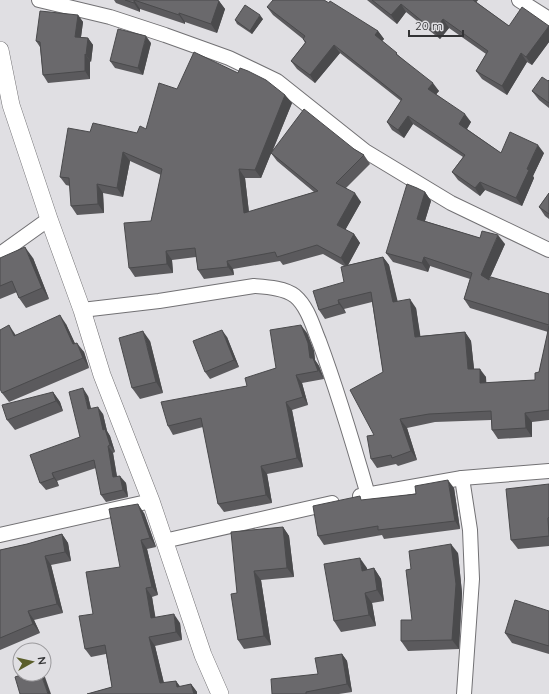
<svg xmlns="http://www.w3.org/2000/svg" width="549" height="694" viewBox="0 0 549 694" font-family="Quicksand,sans-serif">
  <rect width="100%" height="100%" fill="#e0dfe3"/>
  <g fill="none" stroke-linecap="round" stroke-linejoin="round">
    <g stroke="#727174" stroke-width="16">
      <g id="minor">
        <path d="M39,0L110,17L165,35L229,58L277,81L365,151L451,203L549,250"/>
        <path d="M519,0L549,19"/>
        <path d="M0,254L49,219"/>
        <path d="M82,310L159,301L254,286C267,287 285,288 295,296C308,307 313,327 319,341C338,392 353,443 368,495"/>
        <path d="M462,478L470,530L472,579L464,694"/>
        <path d="M360,496L462,478L549,471"/>
        <path d="M0,535L151,501"/>
        <path d="M164,541L332,503"/>
      </g>
    </g>
    <g stroke="#727174" stroke-width="18">
      <path id="tertiary" d="M0,50L11,105L49,219L82,310L102,375L151,501L203,655L220,694"/>
    </g>
    <use href="#minor" stroke="#fff" stroke-width="14"/>
    <use href="#tertiary" stroke="#fff" stroke-width="17"/>
  </g>
  <g fill="#5b5a5d" fill-rule="evenodd">
    <path d="M114,0H217L219,1L225,9L217,33L185,22V24L140,9V12L116,3Z"/>
    <path d="M367,0H478L476,2L509,26L549,27V42L532,65L527,62L507,95L482,79L476,71L486,54L449,28L440,39L406,12L397,24Z"/>
    <path d="M329,3L378,31L384,39L382,41L439,91L436,94L471,122L467,129L501,153H544L533,176L534,178L522,206L485,190L480,196L458,180L452,172L463,157L413,124L404,138L392,130L387,122L401,101L340,53L315,83L297,69L291,61L305,43L303,39L273,15L267,7Z"/>
    <path d="M78,15L83,22L81,37L88,38L93,45L91,62L90,61V79L48,83L43,75L40,47L36,41Z"/>
    <path d="M263,19L252,34L237,24L235,20Z"/>
    <path d="M151,43L143,75L115,68L110,61Z"/>
    <path d="M238,73L285,95L292,103L273,150L354,149L364,155L370,164L346,188L361,202L345,230L354,234L360,243L348,265L383,257L389,265L397,301L416,308L420,336L465,332L471,341L474,369L486,377V383L535,380L539,372L548,332L470,308L464,299L470,279L430,266L428,272L393,262L386,253L425,192L431,201L425,221L480,238L505,244L489,280L549,294V420L532,422V437L498,439L492,430L491,420L435,422L407,428L417,460L398,466L396,464L377,468L371,459L383,372L372,302L344,309L346,313L325,319L319,310L344,282V266L323,254L283,265L280,261L233,269L234,275L204,279L198,270L196,257L172,260L173,273L135,277L129,268L151,221L161,175L130,161L123,197L103,193L104,213L77,215L71,206L70,186L66,185L60,177L90,132L137,133L146,129L177,89ZM271,153L277,161L314,192L249,212L245,178H261Z"/>
    <path d="M549,80V108L539,100L532,91L548,81Z"/>
    <path d="M549,193V219L545,216L539,207Z"/>
    <path d="M0,258H33L49,299L26,308L19,298L17,292L0,299Z"/>
    <path d="M66,324L75,344L84,352L89,368L9,402L2,393L15,335Z"/>
    <path d="M307,333L314,351L315,360L319,366L324,379L302,383L308,405L292,410L303,467L267,474L272,503L224,512L218,504L203,427L173,435L168,426L247,386L276,368Z"/>
    <path d="M227,337L239,367L210,379L205,372Z"/>
    <path d="M150,341L163,393L140,399L132,388Z"/>
    <path d="M53,392L60,402L63,411L15,430L7,420Z"/>
    <path d="M88,396L91,409L103,414L107,431L110,436L115,452L113,453L117,476L126,483L128,497L106,502L101,495L96,468L57,481L59,486L46,490L40,483L80,437Z"/>
    <path d="M549,484V546L518,549L511,540Z"/>
    <path d="M454,488L460,529L384,539L382,535L324,545L318,536L363,500L416,494Z"/>
    <path d="M144,513L156,547L147,549L158,595L152,597L155,617L180,623L182,640L155,646L164,683L176,681L180,687L191,684L197,692V694H87L112,687L106,654L91,657L85,649L93,614L120,567Z"/>
    <path d="M283,527L289,536L294,577L261,580L271,645L244,649L238,640L237,593Z"/>
    <path d="M62,534L68,543L71,561L51,565L63,613L34,620L40,633L0,650V550L27,544Z"/>
    <path d="M458,553L462,593L459,649L408,651L401,641L412,620L411,569Z"/>
    <path d="M367,568V570L374,568L381,579L384,601L372,603L376,626L341,632L334,621Z"/>
    <path d="M549,611V654L512,643L505,633Z"/>
    <path d="M342,654L347,661L352,692L339,694H272L318,674Z"/>
  </g>
  <g fill="#4a4a4c">
    <path d="M134,0L140,9V12L134,3Z"/>
    <path d="M470,0H478L474,5Z"/>
    <path d="M219,1L225,9L217,33L211,24Z"/>
    <path d="M401,4L406,12L397,24L391,15Z"/>
    <path d="M179,13L185,22V24L179,15Z"/>
    <path d="M78,15L83,22L80,44L75,37Z"/>
    <path d="M260,15L263,19L252,34L250,31Z"/>
    <path d="M443,19L449,28L440,39L434,31Z"/>
    <path d="M549,26V42L532,65L526,57Z"/>
    <path d="M378,31L384,39L380,43L375,35Z"/>
    <path d="M146,36L151,43L143,75L138,68Z"/>
    <path d="M88,38L93,45L91,62L86,55Z"/>
    <path d="M334,45L340,53L315,83L310,75Z"/>
    <path d="M521,53L527,62L507,95L502,86Z"/>
    <path d="M85,54L90,61V79L85,71Z"/>
    <path d="M433,83L439,91L434,97L428,89Z"/>
    <path d="M285,95L292,103L261,178L255,170Z"/>
    <path d="M465,114L471,122L465,132L459,124Z"/>
    <path d="M408,116L413,124L404,138L398,130Z"/>
    <path d="M538,145L544,153L533,176L534,178L522,206L516,198L527,169Z"/>
    <path d="M123,152L130,161L123,197L117,188Z"/>
    <path d="M239,169L245,178L250,222L244,213Z"/>
    <path d="M480,182L485,190L480,196L475,188Z"/>
    <path d="M97,184L103,193L104,213L98,204Z"/>
    <path d="M425,192L431,201L423,227L417,219Z"/>
    <path d="M355,193L361,202L343,234L337,225Z"/>
    <path d="M354,234L360,243L347,267L341,258Z"/>
    <path d="M498,235L505,244L487,284L481,275Z"/>
    <path d="M25,247L33,258L49,299L42,288Z"/>
    <path d="M166,251L172,260L173,273L167,264Z"/>
    <path d="M383,257L389,265L400,311L393,302Z"/>
    <path d="M424,257L430,266L428,272L422,263Z"/>
    <path d="M227,261L233,269L234,275L228,267Z"/>
    <path d="M410,299L416,308L422,346L415,337Z"/>
    <path d="M338,300L344,309L346,313L339,304Z"/>
    <path d="M60,315L66,324L80,354L73,344Z"/>
    <path d="M9,325L15,334L21,345L14,336Z"/>
    <path d="M301,325L307,333L314,351L315,360L319,366L324,379L310,358Z"/>
    <path d="M222,330L227,337L239,367L234,360Z"/>
    <path d="M143,331L150,341L163,393L156,382Z"/>
    <path d="M465,332L471,341L475,378L468,369Z"/>
    <path d="M77,343L84,352L89,368L83,358Z"/>
    <path d="M480,369L486,377L487,392L480,383Z"/>
    <path d="M296,375L302,383L308,405L303,397Z"/>
    <path d="M83,388L88,396L93,417L88,409Z"/>
    <path d="M53,392L60,402L63,411L56,401Z"/>
    <path d="M286,402L292,410L303,467L297,458Z"/>
    <path d="M98,407L103,414L107,431L110,436L115,452L110,445L103,430Z"/>
    <path d="M525,413L532,422V437L526,428Z"/>
    <path d="M400,419L407,428L417,460L411,451Z"/>
    <path d="M108,446L113,453L118,484L113,477Z"/>
    <path d="M261,466L267,474L272,503L266,495Z"/>
    <path d="M52,473L57,481L59,486L54,478Z"/>
    <path d="M120,476L126,483L128,497L123,490Z"/>
    <path d="M448,480L454,488L460,529L455,521Z"/>
    <path d="M138,504L144,513L156,547L150,538Z"/>
    <path d="M283,527L289,536L294,577L287,568Z"/>
    <path d="M62,534L68,543L71,561L65,552Z"/>
    <path d="M141,540L147,549L158,595L152,587Z"/>
    <path d="M451,544L458,553L462,593L459,649L452,640Z"/>
    <path d="M45,556L51,565L63,613L57,604Z"/>
    <path d="M360,558L367,568L369,581L362,571Z"/>
    <path d="M374,568L381,579L384,601L377,590Z"/>
    <path d="M254,571L261,580L271,645L264,636Z"/>
    <path d="M146,588L152,597L157,626L151,618Z"/>
    <path d="M365,593L372,603L376,626L369,615Z"/>
    <path d="M28,611L34,620L40,633L33,624Z"/>
    <path d="M174,614L180,623L182,640L176,632Z"/>
    <path d="M149,637L155,646L166,692L160,683Z"/>
    <path d="M342,654L347,661L352,692L347,684Z"/>
    <path d="M41,674H43L45,677L51,694H48Z"/>
    <path d="M176,681L182,689L177,687Z"/>
    <path d="M191,684L197,692V694H194Z"/>
  </g>
  <g fill="#6a696c" stroke="#4a4a4c">
    <path d="M125,0H217L219,1L211,24L179,13V15L134,0V3Z"/>
    <path d="M273,0H324L329,3L330,1L378,31L375,35L397,53L396,54L433,83L428,89L465,114L459,124L501,153L510,132L538,145L527,169L529,170L516,198L480,182L475,188L452,172L465,155L408,116L398,130L387,122L402,99L334,45L310,75L291,61L306,42L303,39L305,36L267,7Z"/>
    <path d="M372,0H473L509,26L522,7L549,26L526,57L521,53L502,86L476,71L488,51L443,19L434,31L401,4L391,15Z"/>
    <path d="M245,5L260,15L250,31L235,20Z"/>
    <path d="M40,11L78,15L75,37L88,38L86,55L85,54V71L43,75L40,42L36,41Z"/>
    <path d="M118,29L146,36L138,68L110,61Z"/>
    <path d="M194,52L238,73L240,68L248,71L266,80L285,95L255,170L239,169L244,213L318,191L271,153L304,109L354,149L364,155L336,183L355,193L337,225L354,234L341,258L317,245L277,257L275,252L227,261L228,267L198,270L195,248L166,251L167,264L129,268L124,223L151,221L162,169L123,152L117,188L97,184L98,204L71,206L69,178L60,177L68,128L90,132L93,123L137,133L140,126L146,129L159,83L177,89Z"/>
    <path d="M542,77L548,81L549,80V103L532,91Z"/>
    <path d="M407,184L417,188L425,192L417,219L480,238L482,231L498,235L481,275L489,280L491,277L549,294V325L464,299L472,273L424,257L422,263L386,253Z"/>
    <path d="M549,193V214L539,207Z"/>
    <path d="M25,247L42,288L19,298L12,281L0,286V258Z"/>
    <path d="M383,257L393,302L410,299L415,337L465,332L468,369H480V383L535,380V373L539,372L549,326V410L525,413L526,428L492,430L491,411L429,414L400,419L411,451L392,458L391,455L371,459L367,436L374,435L350,390L383,372L371,292L338,300L339,304L319,310L313,291L344,282L341,267Z"/>
    <path d="M60,315L73,344L77,343L83,358L2,393L0,389V330L9,325L14,336Z"/>
    <path d="M301,325L308,343L310,358H313L318,371L296,375L303,397L286,402L297,458L261,466L266,495L218,504L201,418L168,426L161,402L247,386L245,378L276,368L270,330Z"/>
    <path d="M222,330L234,360L205,372L193,341Z"/>
    <path d="M143,331L156,382L132,388L119,338Z"/>
    <path d="M83,388L88,409L98,407L103,430L105,429L110,445L108,446L113,477L120,476L123,490L101,495L94,460L52,473L54,478L40,483L30,455L80,437L69,392Z"/>
    <path d="M53,392L56,401L7,420L2,405Z"/>
    <path d="M448,480L455,521L378,530V526L318,536L313,506L360,496L361,500L416,494L415,486Z"/>
    <path d="M549,484V517L548,518L549,536L511,540L506,489Z"/>
    <path d="M138,504L150,538L141,540L152,587L146,588L151,618L174,614L176,632L149,637L160,683L176,681L177,687L191,684L194,694H87L112,687L105,645L85,649L79,616L93,614L86,572L120,567L109,509Z"/>
    <path d="M283,527L287,568L254,571L264,636L238,640L231,594L237,593L231,532Z"/>
    <path d="M62,534L65,552L45,556L57,604L28,611L33,624L0,638V550L27,544Z"/>
    <path d="M451,544L456,584L452,640L401,641V620H412L406,570L411,569L409,551Z"/>
    <path d="M360,558L362,571L374,568L377,590L365,593L369,615L334,621L324,564Z"/>
    <path d="M515,600L549,611V646L505,633Z"/>
    <path d="M342,654L347,684L306,692V694H272L271,679L318,674L315,658Z"/>
    <path d="M23,674H41L48,694H20L15,677Z"/>
  </g>
  <g transform="translate(32 662) rotate(82)"><circle r="19" fill="#e0dfe3" stroke="#9b9a9d"/>
  <path d="M0-3L7 15L0 10L-7 15Z" fill="#5b5e2b"/>
  <text y="-6" font-size="11" font-weight="bold" text-anchor="middle" fill="#333335">N</text>
  </g>
  <path d="M409 30v6h54v-6" fill="none" stroke="#333335" stroke-width="2"/>
  <text x="415" y="30" font-size="12" fill="#333335" stroke="#e0dfe3" stroke-width="3" paint-order="stroke">20 m</text>
</svg>
